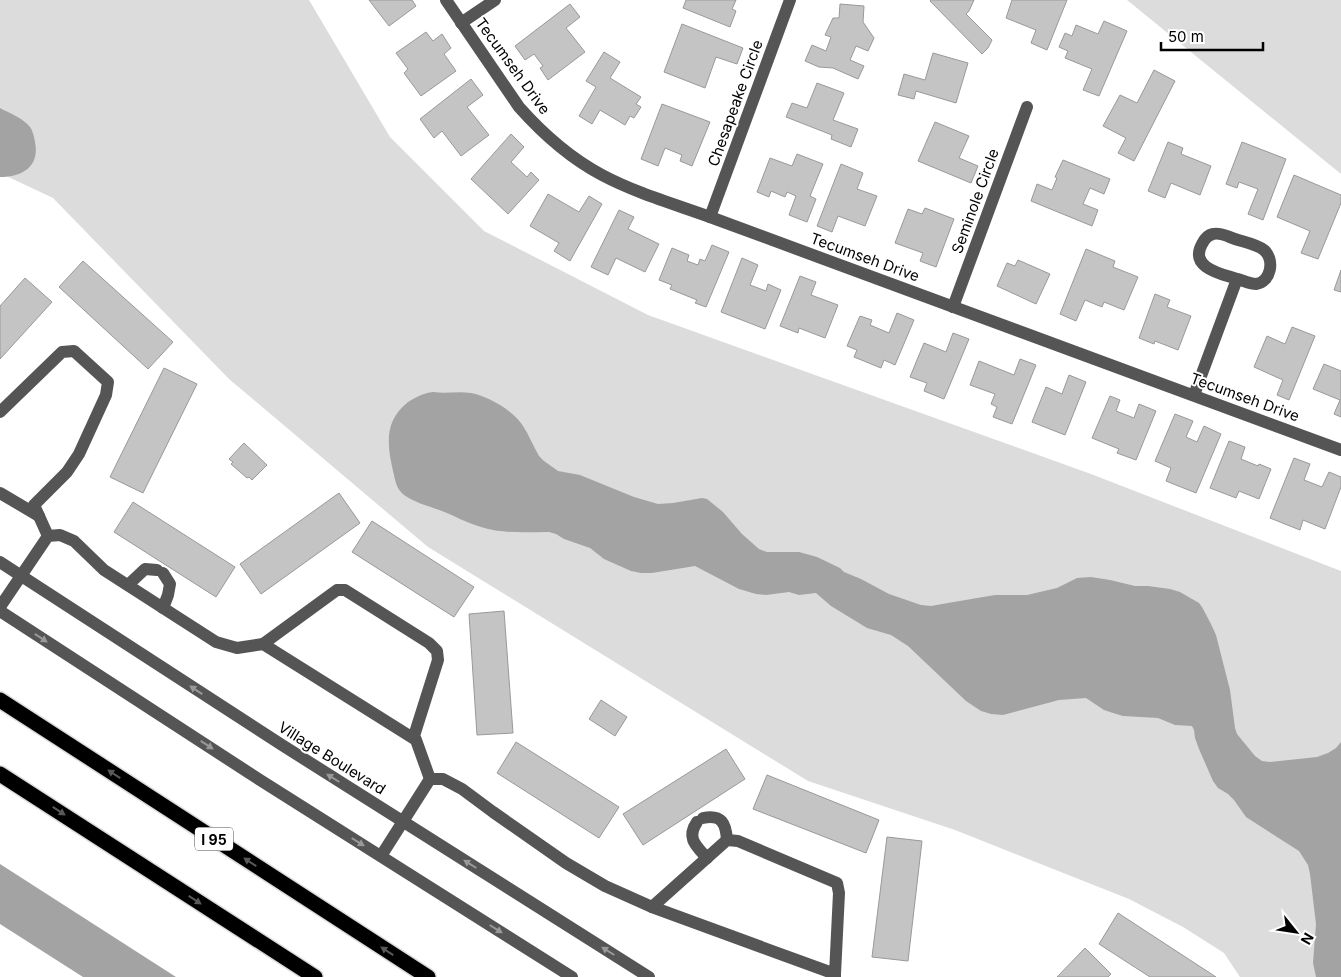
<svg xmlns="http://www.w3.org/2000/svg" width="1341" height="977" viewBox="0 0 1341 977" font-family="Inter,sans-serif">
  <rect width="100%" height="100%" fill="#fff"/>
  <g fill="#dcdcdc">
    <path d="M0,0H309L390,137L484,231L648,315L1091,474L1341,571V977H1240L1224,953L1183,927L1129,899L955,830L808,781L428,547L229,379L53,198L0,173Z"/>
    <path d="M1127,0H1341V174Z"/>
  </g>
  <g fill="#a3a3a3">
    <path d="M0,108C9,113 23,118 30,127C33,131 34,137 35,142C40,167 22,177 0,177Z"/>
    <path d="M433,392C446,394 458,391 471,393C488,396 514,411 523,426C529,435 533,446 539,456L544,461L558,471L580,475L634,497L658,504L673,503L702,498L707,499L723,512L742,534L759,549L767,552H799L817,557L840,568L844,572L861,579L889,594L921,605L931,606L942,604L995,595H1027L1057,588L1077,578L1091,577L1110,580L1135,586H1148L1170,589L1180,592L1199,603L1202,607L1211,624L1216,635L1230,690L1235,728L1237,734L1255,756L1262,761L1270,762L1317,757L1328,753L1336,748L1341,742V977H1316L1313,963L1316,924L1310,874L1308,865L1299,851L1246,817L1234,800L1228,794L1218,788L1213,781L1199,749L1195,738L1194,730L1192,726L1175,725L1158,718L1123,716L1113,713L1104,710L1086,698L1059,700L1003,715L991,714L981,711L966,701L908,646L891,635L867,628L831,606L816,593L799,595L789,592L766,595L756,594L739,589L695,566L652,573H641L631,571L604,559L590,548L564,539L556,534L549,532C526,532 503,534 481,527C467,523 455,516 442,511C429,506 415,503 404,495C396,489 395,479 393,471C387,444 384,421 408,402C416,397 424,393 433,392Z"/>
    <path d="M0,864L176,977H83L0,924Z"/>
  </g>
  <g fill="#c4c4c4" stroke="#999">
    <path d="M369,0H412L416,6L389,26Z"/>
    <path d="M686,0H736L732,9L736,11L730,27L683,8Z"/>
    <path d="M931,0H974L969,11L966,14L992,40L988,48L982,54L930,1Z"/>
    <path d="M1012,0H1067L1047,50L1031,43L1036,30L1006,18Z"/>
    <path d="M570,4L580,17L566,28L585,52L548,80L540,68L543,66L534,54L525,60L515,46Z"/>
    <path d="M840,4L864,6L863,22L874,38L868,51L856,46L850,60L864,66L858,79L833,68L819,67L805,61L812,45L826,51L831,37L825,35L833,18H839Z"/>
    <path d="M1104,21L1127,31L1099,96L1083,90L1092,69L1065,58L1068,51L1059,47L1065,33L1072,36L1076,25L1098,34Z"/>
    <path d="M682,24L743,48L737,64L716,57L705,88L664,72Z"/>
    <path d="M426,32L433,41L442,34L451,48L444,54L456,71L421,96L404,73L408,69L396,53Z"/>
    <path d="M604,52L620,62L610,78L641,97L636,104L641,107L634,118L630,116L625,125L600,110L592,124L579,116L596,87L586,81Z"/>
    <path d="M933,53L968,63L956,103L916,91L914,99L898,95L904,74L925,80Z"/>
    <path d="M1154,70L1175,81L1134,161L1118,153L1126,138L1103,126L1120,95L1137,103Z"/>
    <path d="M471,79L483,95L467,107L489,135L461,156L442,131L434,138L420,119Z"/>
    <path d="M817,83L844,93L833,120L858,129L851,147L831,139L832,135L786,117L792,103L807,108Z"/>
    <path d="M662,104L710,122L692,166L680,161L682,155L665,148L658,166L641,159Z"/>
    <path d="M935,122L969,136L959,158L978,166L971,183L918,161Z"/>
    <path d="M511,134L524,147L511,162L527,177L531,172L539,180L508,214L471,179Z"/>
    <path d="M1168,142L1183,148L1181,154L1211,166L1200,195L1171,183L1165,198L1148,191Z"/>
    <path d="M1242,142L1286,159L1263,220L1248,214L1258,189L1239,182L1237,188L1226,184Z"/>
    <path d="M797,154L823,164L810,196L816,199L807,222L789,215L796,196L787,192L785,197L771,191L769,197L757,192L770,158L792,166Z"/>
    <path d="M1063,160L1110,179L1104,194L1090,188L1083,204L1098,210L1092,226L1031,201L1037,184L1052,190L1057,178L1055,177Z"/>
    <path d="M841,164L863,173L857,189L877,196L865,226L838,216L832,232L817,226Z"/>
    <path d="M1294,175L1341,195V203L1318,259L1301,253L1310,231L1277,217Z"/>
    <path d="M548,194L579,212L589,196L602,204L570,261L554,251L559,243L530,226Z"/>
    <path d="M925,208L954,219L936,267L920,261L923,253L895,243L908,209L922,214Z"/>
    <path d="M619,210L634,217L628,229L659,244L645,272L616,258L608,275L591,267Z"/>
    <path d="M712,245L729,252L706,307L695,303L697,300L670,289L672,285L659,280L672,248L689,255L687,261L698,265L700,259L705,261Z"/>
    <path d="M1086,249L1115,261L1113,267L1138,277L1124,310L1104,302L1102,307L1085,300L1076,321L1060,314Z"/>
    <path d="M742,258L758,265L750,285L766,291L768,284L781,290L765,329L721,312Z"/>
    <path d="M1018,260L1050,274L1036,304L997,286L1007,263L1015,266Z"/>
    <path d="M83,261L173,342L148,369L59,287Z"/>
    <path d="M1341,270V292L1334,290Z"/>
    <path d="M800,276L816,282L811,295L838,305L825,338L799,328L798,333L780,326Z"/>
    <path d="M25,278L52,302L0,359V306Z"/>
    <path d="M1155,294L1170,300L1167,307L1191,316L1178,350L1155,341L1154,344L1139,338Z"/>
    <path d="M897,313L914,320L895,365L884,360L881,368L854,357L857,350L847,346L860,316L872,320L870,325L889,333Z"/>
    <path d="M1292,327L1315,336L1289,400L1277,395L1283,380L1254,367L1267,336L1285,344Z"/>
    <path d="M953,333L969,339L944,399L924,391L927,383L910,377L924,343L946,352Z"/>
    <path d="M1020,359L1036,365L1012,424L993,417L997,407L991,404L995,394L970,385L979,361L1014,375Z"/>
    <path d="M1324,364L1341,371V417L1334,414L1340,400L1313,389Z"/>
    <path d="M164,368L197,384L143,493L110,477Z"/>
    <path d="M1069,375L1086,382L1065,435L1032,422L1046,387L1062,394Z"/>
    <path d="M1110,396L1120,400L1116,411L1134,418L1139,404L1156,411L1136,460L1117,453L1119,449L1092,438Z"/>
    <path d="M1175,414L1193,421L1186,437L1197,442L1204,426L1221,434L1196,493L1166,481L1171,468L1155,461Z"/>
    <path d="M1229,441L1245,447L1241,459L1258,466L1259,464L1271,469L1259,499L1239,491L1236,498L1210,488Z"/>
    <path d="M244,443L267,465L252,480L249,477L247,478L231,464L233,462L229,459Z"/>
    <path d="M1294,458L1310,464L1304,480L1322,487L1329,472L1341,477V487L1325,529L1303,520L1300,530L1270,518Z"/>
    <path d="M339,493L360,523L261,594L240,564Z"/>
    <path d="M133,502L235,567L216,597L114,532Z"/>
    <path d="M372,521L474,587L454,617L352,552Z"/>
    <path d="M504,611L513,733L477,735L469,614Z"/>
    <path d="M601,700L627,717L615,736L589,719Z"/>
    <path d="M516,742L619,807L599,838L497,773Z"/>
    <path d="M726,749L745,779L643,845L623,814Z"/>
    <path d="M767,775L879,820L866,853L753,809Z"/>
    <path d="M887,837L922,841L908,961L872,957Z"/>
    <path d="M1118,913L1216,977H1150L1099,944Z"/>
    <path d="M1085,948L1111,974L1108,977H1057Z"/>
  </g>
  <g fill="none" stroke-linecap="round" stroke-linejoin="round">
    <g stroke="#dbdbdb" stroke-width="18">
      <g id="highway">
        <path d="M0,700L428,977"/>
        <path d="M0,774L315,977"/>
      </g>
    </g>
    <g stroke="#555" stroke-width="12">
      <path d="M446,0L519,107C543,134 570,158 602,175C636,193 674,204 710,217L1341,450"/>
      <path d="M461,23L495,0"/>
      <path d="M710,217L790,0"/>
      <path d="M953,307L1027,107"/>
      <path d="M1194,395L1237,279C1222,274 1189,268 1202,244C1204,240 1208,235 1213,234C1220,232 1229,237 1235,239C1244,242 1256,244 1264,250C1275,260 1271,282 1256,284C1250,284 1242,280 1237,279"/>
      <path d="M0,412L62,352L74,351L108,382L106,395L79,454L67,472L34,505L48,536"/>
      <path d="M0,493L39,516"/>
      <path d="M0,562L282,745L649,977"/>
      <path d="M163,573L170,584L168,595L163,608"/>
      <path d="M128,585L145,569L157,570"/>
      <path d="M0,607L48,536L60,535L74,541L104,570L216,642L237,648L263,644"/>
      <path d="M0,611L260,780L572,977"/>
      <path d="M416,740L263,644L337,590H345L429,643L437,651L438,660L414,736L416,740L430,779"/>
      <path d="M703,818C722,814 726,824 727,840"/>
      <path d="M697,822C686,838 696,846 707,858"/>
      <path d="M381,856L430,779H443L462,789L493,812L566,863L605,886L652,907"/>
      <path d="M835,977V974L839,893L837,883L738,841L727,840L652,907L835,974"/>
    </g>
    <use href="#highway" stroke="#000" stroke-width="15"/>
  </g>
  <defs><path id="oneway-solid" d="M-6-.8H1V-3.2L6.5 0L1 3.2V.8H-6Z" transform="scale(1.25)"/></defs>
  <g fill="#999">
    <use href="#oneway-solid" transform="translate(41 638) rotate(33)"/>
    <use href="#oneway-solid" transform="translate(196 690) rotate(-147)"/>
    <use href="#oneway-solid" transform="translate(207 745) rotate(33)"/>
    <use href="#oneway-solid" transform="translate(333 778) rotate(-148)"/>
    <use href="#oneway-solid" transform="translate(358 842) rotate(32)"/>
    <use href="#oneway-solid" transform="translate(470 864) rotate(-148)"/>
    <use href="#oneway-solid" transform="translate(496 929) rotate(32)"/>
    <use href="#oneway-solid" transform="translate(608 951) rotate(-148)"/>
  </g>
  <g fill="#595959">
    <use href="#oneway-solid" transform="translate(114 774) rotate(-147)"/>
    <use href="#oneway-solid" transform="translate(59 811) rotate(33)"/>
    <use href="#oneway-solid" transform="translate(250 862) rotate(-147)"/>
    <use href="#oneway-solid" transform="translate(195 900) rotate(33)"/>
    <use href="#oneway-solid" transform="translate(387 951) rotate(-147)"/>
  </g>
  <g text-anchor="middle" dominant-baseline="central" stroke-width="4" stroke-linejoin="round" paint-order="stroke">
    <rect fill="#fff" stroke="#4c4c4c" stroke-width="1" x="195" y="827.5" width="38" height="23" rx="4"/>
    <g font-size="14" font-weight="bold" fill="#000">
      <text x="214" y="839">I 95</text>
    </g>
    <g font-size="15" fill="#000" stroke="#fff">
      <text transform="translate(513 66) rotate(54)">Tecumseh Drive</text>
      <text transform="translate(735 103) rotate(-70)">Chesapeake Circle</text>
      <text transform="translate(975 201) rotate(-70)">Seminole Circle</text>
      <text transform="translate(865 257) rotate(20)">Tecumseh Drive</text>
      <text transform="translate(1245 397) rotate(20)">Tecumseh Drive</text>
      <text transform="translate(332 758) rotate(32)">Village Boulevard</text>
    </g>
  </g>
  <g transform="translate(1296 932) rotate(120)" stroke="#ffffff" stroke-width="4" paint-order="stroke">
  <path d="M0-4L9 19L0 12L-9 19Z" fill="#000000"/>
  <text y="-8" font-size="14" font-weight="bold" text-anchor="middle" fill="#000000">N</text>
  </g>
  <path d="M1161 42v8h102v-8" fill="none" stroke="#000000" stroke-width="2.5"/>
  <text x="1168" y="42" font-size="15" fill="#000000" stroke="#ffffff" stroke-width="4" paint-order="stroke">50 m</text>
</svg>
